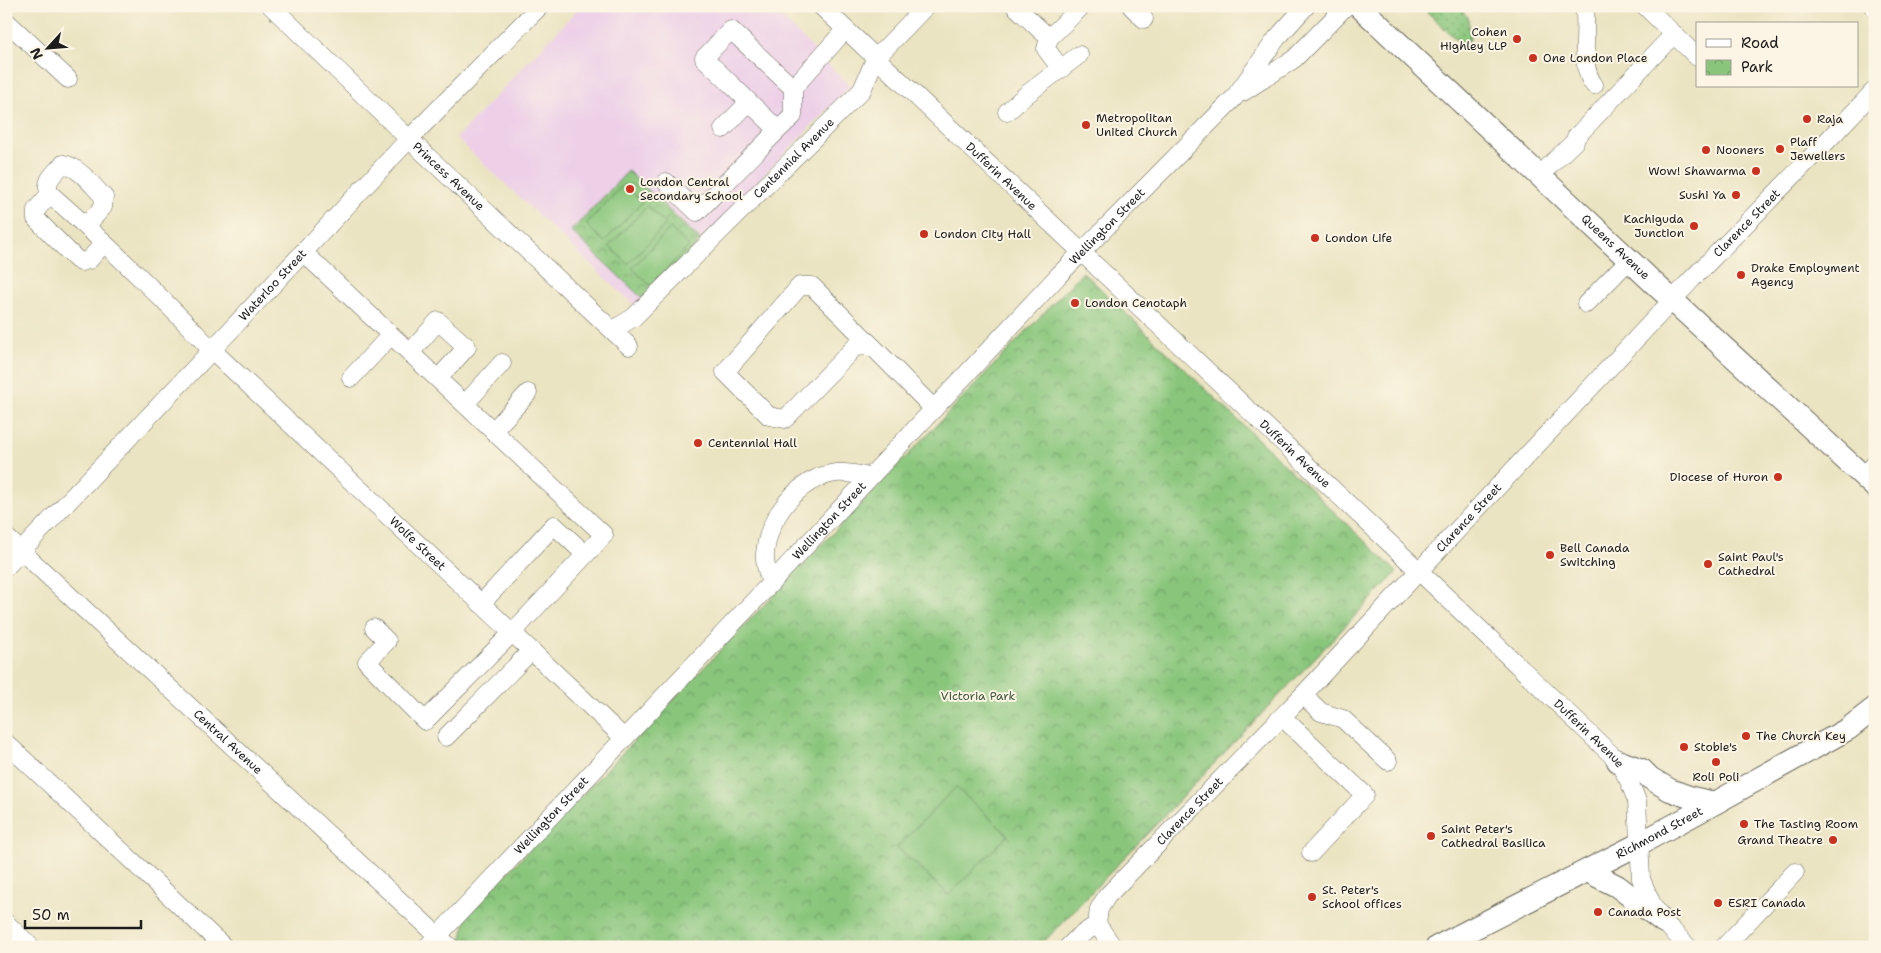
<svg xmlns="http://www.w3.org/2000/svg" width="1881" height="953" viewBox="0 0 1881 953" font-family="'Shantell Sans',sans-serif">
  <defs>
    <pattern id="grass-dots" width="8" height="8" patternUnits="userSpaceOnUse" patternTransform="scale(1.25)"><rect width="8" height="8" fill="#89c67c"/><path d="M2 2h.1M6 6h.1" fill="none" stroke="#6fa065" stroke-width="1.8" stroke-linecap="round"/></pattern>
    <pattern id="park-crowns" width="20" height="18" patternUnits="userSpaceOnUse" patternTransform="scale(1.25)"><rect width="20" height="18" fill="#89c67c"/><path d="M2 6a3 3 0 1 1 6 0M12 15a3 3 0 1 1 6 0" fill="none" stroke="#6fa065"/></pattern>
  </defs>
  <rect width="100%" height="100%" fill="#fcf5e5"/>
  <filter id="ink" filterUnits="userSpaceOnUse"><feTurbulence type="fractalNoise" baseFrequency=".02" numOctaves="2"/><feDisplacementMap in="SourceGraphic" scale="10" xChannelSelector="R" yChannelSelector="G"/><feConvolveMatrix kernelMatrix="1 2 1 2 8 2 1 2 1" color-interpolation-filters="sRGB"/></filter>
  <filter id="wash" filterUnits="userSpaceOnUse"><feTurbulence type="fractalNoise" baseFrequency=".0096" numOctaves="4" result="noise"/><feDisplacementMap in="SourceGraphic" scale="20" xChannelSelector="R" yChannelSelector="G"/><feGaussianBlur stdDeviation="1.12" result="paint"/><feColorMatrix in="noise" values="0 0 0 0 0 0 0 0 0 0 0 0 0 0 0 0 0 1.4 0 .05"/><feComposite in="paint" operator="in"/></filter>
  <g filter="url(#wash)">
    <rect width="100%" height="100%" fill="#ebe4c2"/>
    <path fill="#edd0e8" d="M581,6H770L850,86L636,307L456,138Z"/>
    <path fill="url(#grass-dots)" stroke="#52714c" d="M1421,6H1468L1463,12L1468,17L1470,39L1464,47Z"/>
    <g fill="url(#park-crowns)" stroke="#52714c">
      <path d="M628,171L700,240L644,300L571,231Z"/>
      <path d="M1083,272L1397,572L1039,947H466L461,942L467,915Z"/>
    </g>
    <g fill="#89c67c" stroke="#52714c">
      <path d="M624,184L642,202L604,242L586,224Z"/>
      <path d="M647,206L666,224L628,264L609,246Z"/>
      <path d="M670,228L689,246L651,286L632,268Z"/>
      <path d="M956,787L1008,835L949,895L897,847Z"/>
    </g>
  </g>
  <g filter="url(#ink)">
    <g fill="none" stroke-linecap="round" stroke-linejoin="round">
      <g stroke="#646256" stroke-width="19">
        <g id="minor">
          <path id="s1" d="M271,6L409,139L629,346"/>
          <path id="s2" d="M821,6L1419,571L1618,761L1629,781L1637,801L1641,879L1652,904L1664,922L1688,947"/>
          <path d="M1015,6L1049,38L1082,6"/>
          <path d="M1131,6L1144,19"/>
          <path d="M1584,6C1589,31 1578,64 1594,85"/>
          <path d="M1645,6L1697,57"/>
          <path d="M1873,6L1875,8"/>
          <path d="M6,21L68,79"/>
          <path d="M1049,38L1046,49L1061,69"/>
          <path d="M793,88V116L778,130L704,58L731,30L793,88L845,30"/>
          <path d="M1243,92L1294,59L1346,6"/>
          <path d="M1007,112L1027,94L1079,55"/>
          <path d="M723,129L749,102"/>
          <path d="M1540,175L1575,141L1576,137L1674,34"/>
          <path d="M666,182L697,212L778,130"/>
          <path d="M50,194L36,210V219L76,259L81,262L89,260L104,243"/>
          <path id="s3" d="M86,226L103,207L104,197C93,186 78,166 63,164C55,173 43,181 50,194C106,243 160,296 212,350L624,738"/>
          <path d="M303,252L391,335L351,378"/>
          <path d="M1586,304L1629,260"/>
          <path id="s4" d="M613,330L634,317L862,90L875,59L926,6"/>
          <path d="M872,346L812,286H800L725,372L769,416L785,419L855,347L872,346L934,409"/>
          <path d="M410,353L438,321L467,347L438,379"/>
          <path d="M465,404L502,363"/>
          <path d="M493,431L528,393"/>
          <path d="M1864,476L1875,464"/>
          <path id="s5" d="M6,537L450,947"/>
          <path id="s6" d="M6,567L212,350L409,139L540,6"/>
          <path d="M771,583C768,574 764,564 765,554C768,517 798,478 836,473C847,472 859,475 870,477"/>
          <path d="M481,604L554,525L585,554"/>
          <path d="M374,628L387,641L367,662L425,721L512,633L604,535L391,335"/>
          <path d="M1303,695L1321,712L1343,719L1388,761"/>
          <path d="M1282,717L1365,795L1311,853"/>
          <path d="M446,737L531,651"/>
          <path d="M6,743L224,947"/>
          <path d="M6,923L31,947"/>
          <path d="M1097,924L1113,947"/>
          <path id="s7" d="M427,947L771,583L1059,275L1234,98L1277,38L1306,6"/>
          <path id="s8" d="M1068,947L1077,938L1097,924L1099,909L1107,896L1303,695L1693,278L1828,140L1875,90"/>
          <path d="M1724,947L1795,872"/>
        </g>
      </g>
      <g stroke="#646256" stroke-width="24">
        <g id="major">
          <path id="s9" d="M1359,6L1657,286L1875,487"/>
          <path d="M1618,761L1642,770L1650,778L1670,790L1692,798L1715,803"/>
          <path d="M1587,871L1617,886L1664,922"/>
          <path id="s10" d="M1437,947L1639,844L1715,803L1848,729L1875,708"/>
        </g>
      </g>
      <use href="#minor" stroke="#fff" stroke-width="18"/>
      <use href="#major" stroke="#fff" stroke-width="22"/>
    </g>
  </g>
  <g fill="#c8321e" stroke="#fcf5e5" stroke-width="2">
    <circle cx="1517" cy="39" r="5"/>
    <circle cx="1533" cy="58" r="5"/>
    <circle cx="1807" cy="119" r="5"/>
    <circle cx="1086" cy="125" r="5"/>
    <circle cx="1780" cy="149" r="5"/>
    <circle cx="1706" cy="150" r="5"/>
    <circle cx="1756" cy="171" r="5"/>
    <circle cx="630" cy="189" r="5"/>
    <circle cx="1736" cy="195" r="5"/>
    <circle cx="1694" cy="226" r="5"/>
    <circle cx="924" cy="234" r="5"/>
    <circle cx="1315" cy="238" r="5"/>
    <circle cx="1741" cy="275" r="5"/>
    <circle cx="1075" cy="303" r="5"/>
    <circle cx="698" cy="443" r="5"/>
    <circle cx="1778" cy="477" r="5"/>
    <circle cx="1550" cy="555" r="5"/>
    <circle cx="1708" cy="564" r="5"/>
    <circle cx="1746" cy="736" r="5"/>
    <circle cx="1684" cy="747" r="5"/>
    <circle cx="1716" cy="762" r="5"/>
    <circle cx="1744" cy="824" r="5"/>
    <circle cx="1431" cy="836" r="5"/>
    <circle cx="1833" cy="840" r="5"/>
    <circle cx="1312" cy="897" r="5"/>
    <circle cx="1718" cy="903" r="5"/>
    <circle cx="1598" cy="912" r="5"/>
  </g>
  <g text-anchor="middle" dominant-baseline="central" stroke-width="4" stroke-linejoin="round" paint-order="stroke">
    <g font-size="12" fill="#1c1c1c" stroke="#fcf5e5" text-anchor="start">
      <text x="1507" y="32" text-anchor="end">Cohen<tspan x="1507" dy="14">Highley LLP</tspan></text>
      <text x="1543" y="58">One London Place</text>
      <text x="1096" y="118">Metropolitan<tspan x="1096" dy="14">United Church</tspan></text>
      <text x="1817" y="119">Raja</text>
      <text x="1790" y="142">Plaff<tspan x="1790" dy="14">Jewellers</tspan></text>
      <text x="1716" y="150">Nooners</text>
      <text x="1746" y="171" text-anchor="end">Wow! Shawarma</text>
      <text x="640" y="182">London Central<tspan x="640" dy="14">Secondary School</tspan></text>
      <text x="1726" y="195" text-anchor="end">Sushi Ya</text>
      <text x="1684" y="219" text-anchor="end">Kachiguda<tspan x="1684" dy="14">Junction</tspan></text>
      <text x="934" y="234">London City Hall</text>
      <text x="1325" y="238">London Life</text>
      <text x="1751" y="268">Drake Employment<tspan x="1751" dy="14">Agency</tspan></text>
      <text x="1085" y="303">London Cenotaph</text>
      <text x="708" y="443">Centennial Hall</text>
      <text x="1768" y="477" text-anchor="end">Diocese of Huron</text>
      <text x="1560" y="548">Bell Canada<tspan x="1560" dy="14">Switching</tspan></text>
      <text x="1718" y="557">Saint Paul's<tspan x="1718" dy="14">Cathedral</tspan></text>
      <text x="1756" y="736">The Church Key</text>
      <text x="1694" y="747">Stobie's</text>
      <text x="1716" y="777" text-anchor="middle">Roli Poli</text>
      <text x="1754" y="824">The Tasting Room</text>
      <text x="1441" y="829">Saint Peter's<tspan x="1441" dy="14">Cathedral Basilica</tspan></text>
      <text x="1823" y="840" text-anchor="end">Grand Theatre</text>
      <text x="1322" y="890">St. Peter's<tspan x="1322" dy="14">School offices</tspan></text>
      <text x="1728" y="903">ESRI Canada</text>
      <text x="1608" y="912">Canada Post</text>
    </g>
    <g font-size="12" fill="#1c1c1c" stroke="#fcf5e5">
      <text stroke="none"><textPath href="#s4" startOffset="250">Centennial Avenue</textPath></text>
      <text stroke="none"><textPath href="#s2" startOffset="248">Dufferin Avenue</textPath></text>
      <text stroke="none"><textPath href="#s1" startOffset="246">Princess Avenue</textPath></text>
      <text stroke="none"><textPath href="#s8" startOffset="996">Clarence Street</textPath></text>
      <text stroke="none"><textPath href="#s7" startOffset="991">Wellington Street</textPath></text>
      <text stroke="none"><textPath href="#s9" startOffset="352">Queens Avenue</textPath></text>
      <text stroke="none"><textPath href="#s6" startOffset="388">Waterloo Street</textPath></text>
      <text stroke="none"><textPath href="#s2" startOffset="652">Dufferin Avenue</textPath></text>
      <text stroke="none"><textPath href="#s8" startOffset="591">Clarence Street</textPath></text>
      <text stroke="none"><textPath href="#s7" startOffset="586">Wellington Street</textPath></text>
      <text stroke="none"><textPath href="#s3" startOffset="632">Wolfe Street</textPath></text>
      <text stroke="none"><textPath href="#s2" startOffset="1058">Dufferin Avenue</textPath></text>
      <text stroke="none"><textPath href="#s5" startOffset="302">Central Avenue</textPath></text>
      <text stroke="none"><textPath href="#s8" startOffset="186">Clarence Street</textPath></text>
      <text stroke="none"><textPath href="#s7" startOffset="181">Wellington Street</textPath></text>
      <text stroke="none"><textPath href="#s10" startOffset="250">Richmond Street</textPath></text>
    </g>
    <g font-size="12" fill="#42583e" stroke="#fcf5e5">
      <text x="978" y="696">Victoria Park</text>
    </g>
  </g>
  <rect width="1881" height="953" fill="none" stroke="#fcf5e5" stroke-width="25"/>
  <rect x="1696" y="22" width="162" height="65" fill="#fcf5e5" stroke="#a29e95"/>
  <rect x="1706" y="39" width="25" height="8" fill="#ffffff" stroke="#a29e95"/>
  <text x="1741" y="48" font-size="15" fill="#1c1c1c">Road</text>
  <rect x="1706" y="60" width="25" height="15" fill="url(#park-crowns)" stroke="#a29e95"/>
  <text x="1741" y="72" font-size="15" fill="#1c1c1c">Park</text>
  <g transform="translate(48 48) rotate(244)" stroke="#fcf5e5" stroke-width="4" paint-order="stroke">
  <path d="M0-4L9 19L0 12L-9 19Z" fill="#1c1c1c"/>
  <text y="-8" font-size="14" font-weight="bold" text-anchor="middle" fill="#1c1c1c">N</text>
  </g>
  <path d="M25 920v8h116v-8" fill="none" stroke="#1c1c1c" stroke-width="2.5"/>
  <text x="32" y="920" font-size="15" fill="#1c1c1c" stroke="#fcf5e5" stroke-width="4" paint-order="stroke">50 m</text>
</svg>
